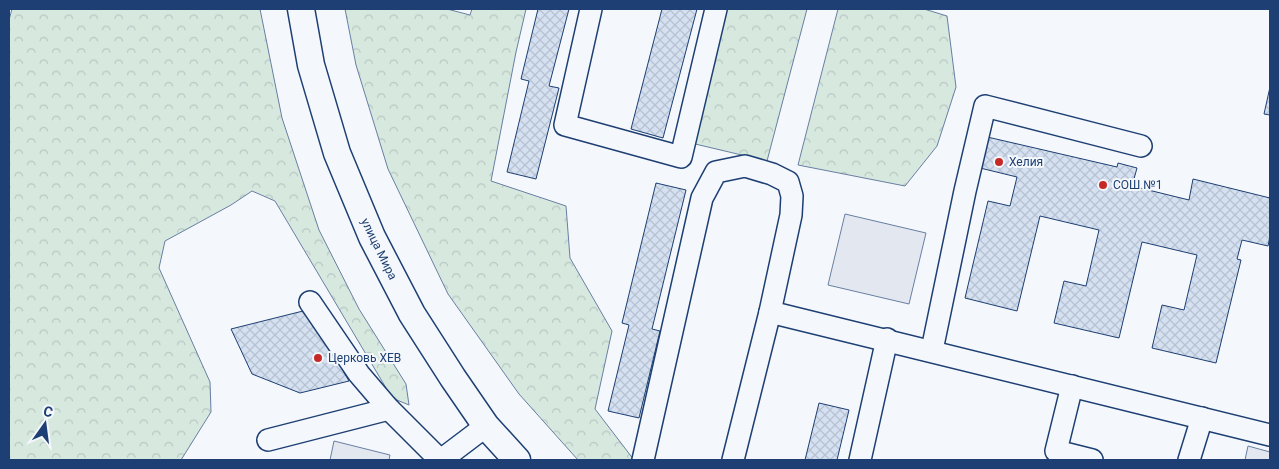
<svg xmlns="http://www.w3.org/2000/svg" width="1279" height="469" viewBox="0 0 1279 469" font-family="Roboto,sans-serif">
  <defs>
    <pattern id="forest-crowns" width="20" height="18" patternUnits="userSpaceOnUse" patternTransform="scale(1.25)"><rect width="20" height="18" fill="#d7e8df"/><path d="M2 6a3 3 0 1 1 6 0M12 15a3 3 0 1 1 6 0" fill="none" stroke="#b8c8c3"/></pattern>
    <pattern id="building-cross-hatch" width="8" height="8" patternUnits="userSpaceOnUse" patternTransform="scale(1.25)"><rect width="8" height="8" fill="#d5e0f0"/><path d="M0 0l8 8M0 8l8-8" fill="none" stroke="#b6c1d1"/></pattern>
  </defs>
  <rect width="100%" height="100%" fill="#f4f7fb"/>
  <g fill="url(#forest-crowns)" stroke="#687fa3">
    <path d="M12,9H260L282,118L319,230L359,309L406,384L409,405L392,398L275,201L252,191L231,205L165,241L159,268L210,382L211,412L181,460H9V20Z"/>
    <path d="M345,9H447L470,15L472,9H526L516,52L491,181L566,206L570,258L612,331L595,409L634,460H578L519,394L448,294L388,169L356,65Z"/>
    <path d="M723,9H807L767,161L691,143Z"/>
    <path d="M838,9H924L947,16L956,87L937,146L905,186L798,165Z"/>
  </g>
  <g fill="#e3e8f0" stroke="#687fa3">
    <path d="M845,214L926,233L909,304L828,285Z"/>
    <path d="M334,441L390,455L389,460H330Z"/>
    <path d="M1248,446L1270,452V460H1245Z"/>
  </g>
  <g fill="url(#building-cross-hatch)" stroke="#1d3f73">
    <path d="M538,9H569L549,86L559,88L536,179L507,172L529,81L521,79Z"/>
    <path d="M662,9H697L663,138L631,129Z"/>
    <path d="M1270,87V115L1264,114Z"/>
    <path d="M983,136L1117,167L1118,163L1137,168L1132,186L1189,200L1193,179L1270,198V236L1268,246L1242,240L1237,259L1241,260L1216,363L1152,348L1162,305L1184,310L1197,255L1142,242L1119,338L1054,323L1064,281L1086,286L1099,230L1040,216L1017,311L965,298L988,201L1010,206L1017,177L976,167Z"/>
    <path d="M656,183L686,190L652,329L660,331L639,418L608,411L629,325L622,323Z"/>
    <path d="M307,310L349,381L300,393L252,374L231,329Z"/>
    <path d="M819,403L849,410L837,460H805Z"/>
  </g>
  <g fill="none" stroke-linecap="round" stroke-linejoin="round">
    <g stroke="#1d3f73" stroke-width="24">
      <g id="minor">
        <path d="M591,9L565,125L681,157L716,9"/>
        <path d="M310,302L359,374L389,409L440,460"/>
        <path d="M770,312L1270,435"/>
        <path d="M932,350L965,191L985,106L1141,146"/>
        <path d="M1072,386L1056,451L1092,460"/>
        <path d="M268,440L389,409"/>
        <path d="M441,460L486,426"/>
        <path d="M643,460L702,198L716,172L745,166L772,174L788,182L792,196L791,215L770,312L733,460"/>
        <path d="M860,460L887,339"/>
        <path d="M1189,460L1202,418"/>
      </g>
    </g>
    <g stroke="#1d3f73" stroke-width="29">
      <path id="major" d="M301,9L311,65L337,153L372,237L412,314L453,378L486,426L517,460"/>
    </g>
    <use href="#minor" stroke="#f4f7fb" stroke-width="21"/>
    <use href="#major" stroke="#f4f7fb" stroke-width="26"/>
  </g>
  <g fill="#c62828" stroke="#f4f7fb" stroke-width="2">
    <circle cx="999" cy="162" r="5"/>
    <circle cx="1103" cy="185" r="5"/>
    <circle cx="318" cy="358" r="5"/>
  </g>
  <g text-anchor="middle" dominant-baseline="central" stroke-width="4" stroke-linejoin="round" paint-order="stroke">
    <g font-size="12" fill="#1d3f73" stroke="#f4f7fb" text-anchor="start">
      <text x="1009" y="162">Хелия</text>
      <text x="1113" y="185">СОШ №1</text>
      <text x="328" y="358">Церковь ХЕВ</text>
    </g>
    <g font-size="12" fill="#1d3f73" stroke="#f4f7fb">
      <text transform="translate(379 249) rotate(64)">улица Мира</text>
    </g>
  </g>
  <rect width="1279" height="469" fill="none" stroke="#1d3f73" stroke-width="20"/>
  <g transform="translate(45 424) rotate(14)" stroke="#f4f7fb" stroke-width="4" paint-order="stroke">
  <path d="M0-4L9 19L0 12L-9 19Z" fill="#1d3f73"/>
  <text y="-8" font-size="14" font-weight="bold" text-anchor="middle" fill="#1d3f73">С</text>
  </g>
</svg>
